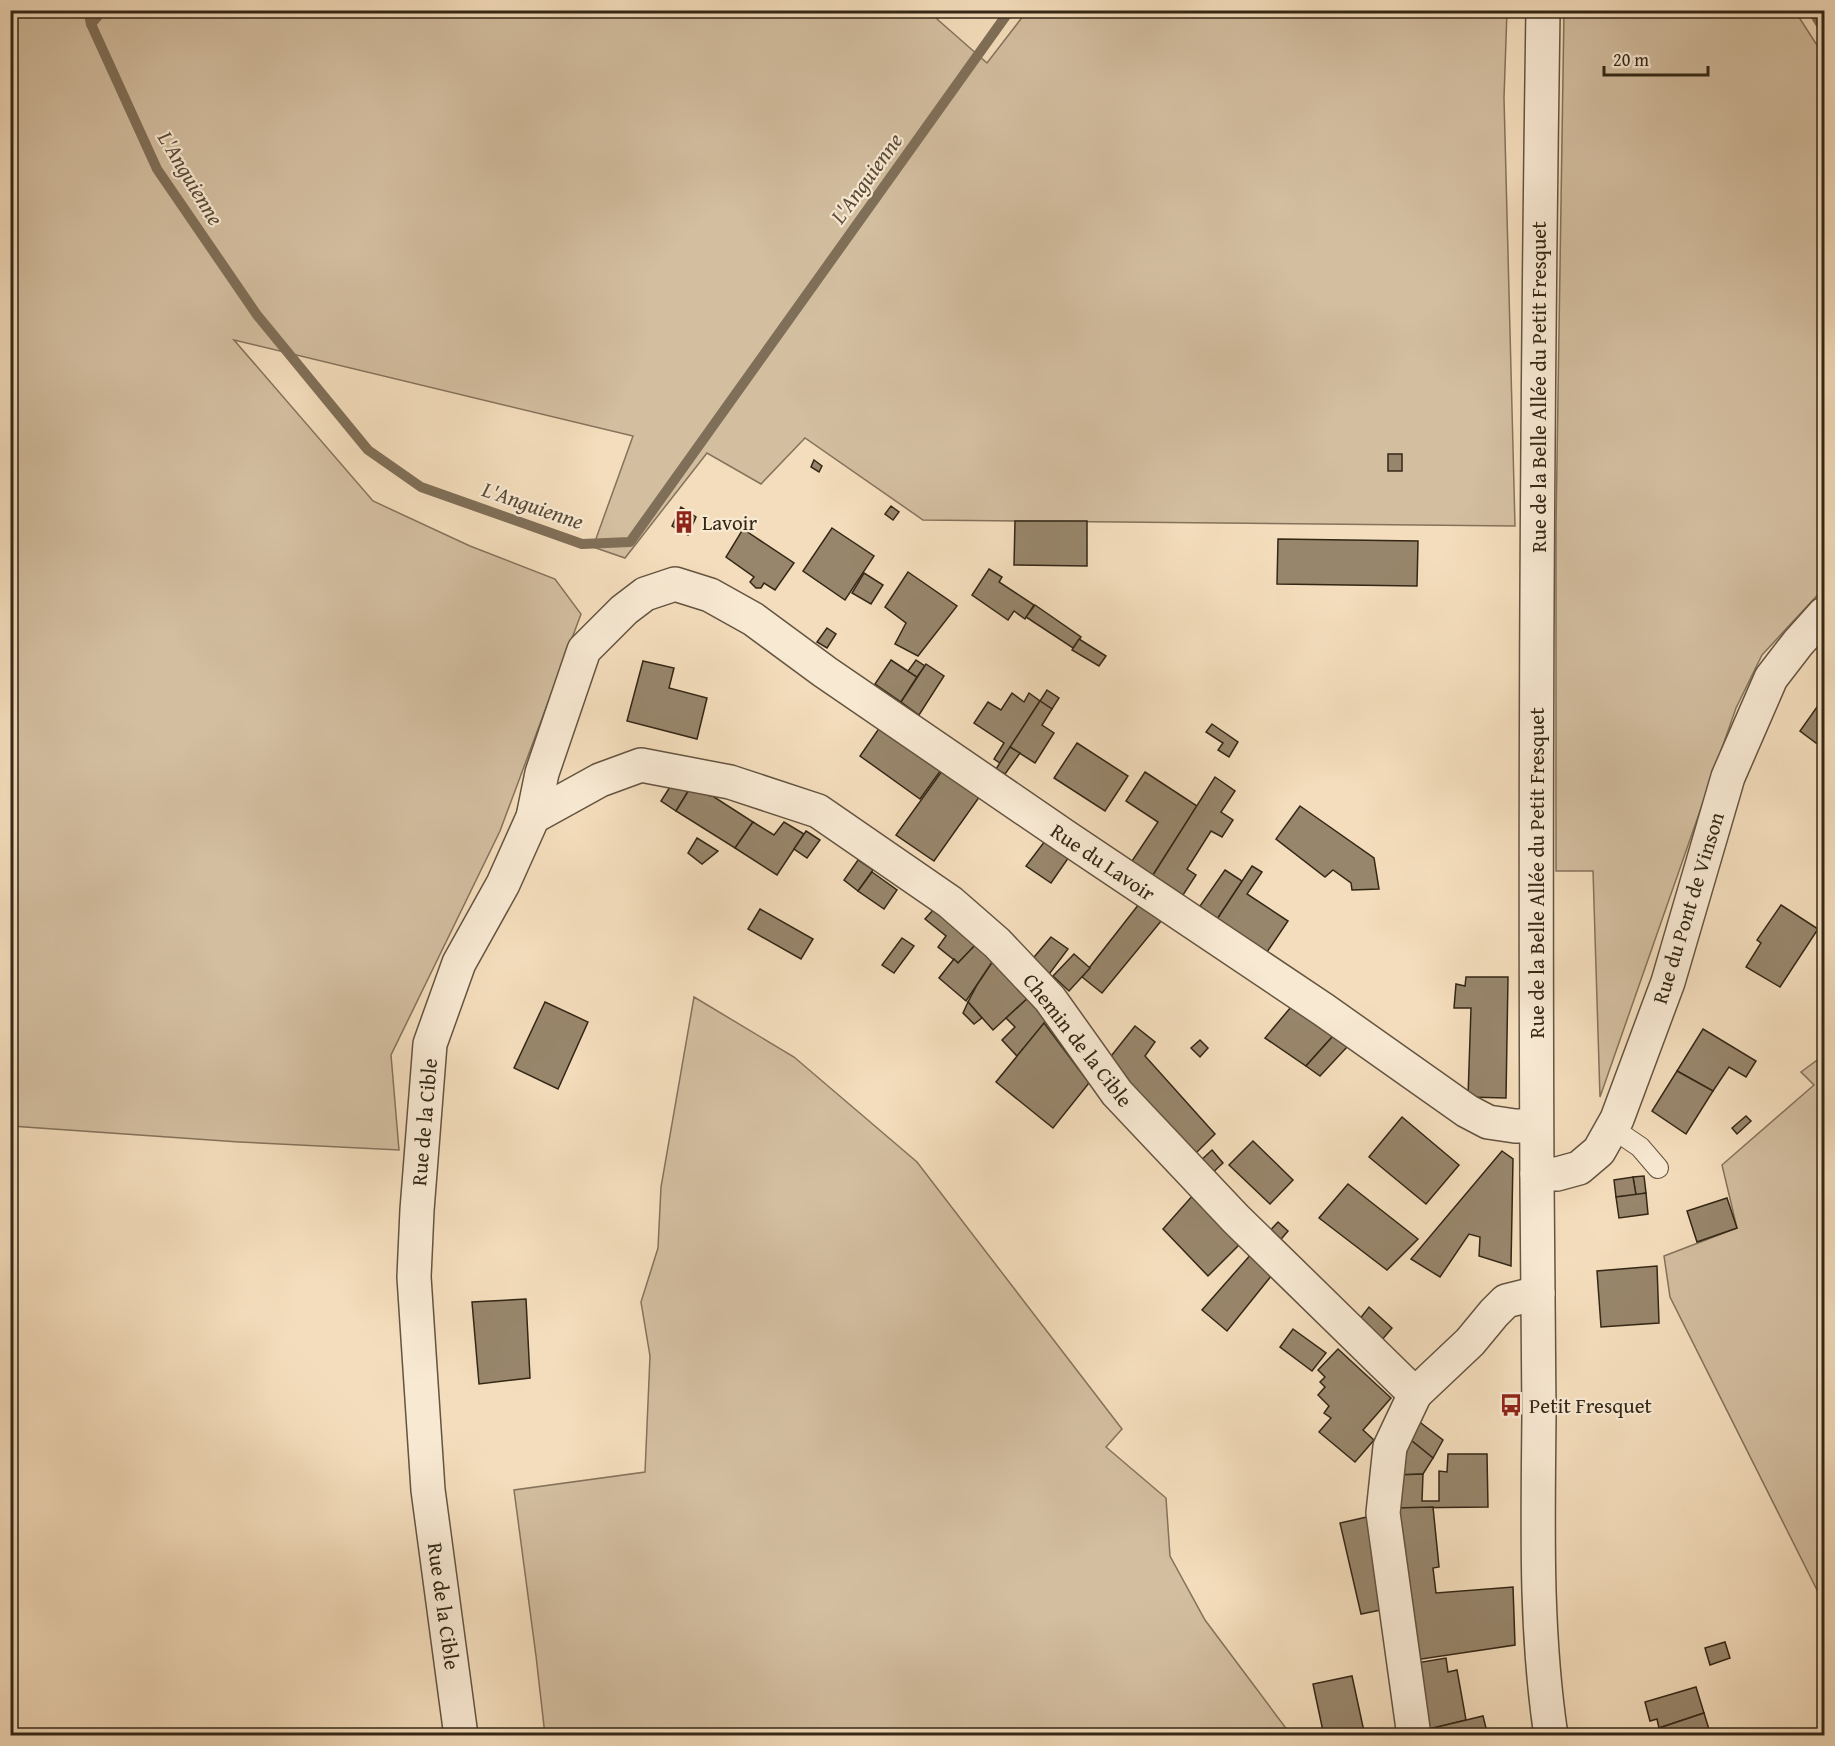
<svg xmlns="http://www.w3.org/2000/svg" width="1835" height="1746" viewBox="0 0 1835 1746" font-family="'Gentium Book Plus',serif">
  <rect width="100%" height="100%" fill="#f4ddbc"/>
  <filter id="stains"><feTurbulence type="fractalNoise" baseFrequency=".00333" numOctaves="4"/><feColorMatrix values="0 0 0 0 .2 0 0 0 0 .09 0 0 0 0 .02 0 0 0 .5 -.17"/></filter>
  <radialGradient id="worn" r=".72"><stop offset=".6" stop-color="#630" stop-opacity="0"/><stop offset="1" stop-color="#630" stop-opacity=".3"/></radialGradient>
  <g fill="#d3bea0" stroke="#84725b" stroke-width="1.5">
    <path d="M10,11H944L937,19L987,63L1027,11H1507L1504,98L1515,526L923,520L805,438L761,484L707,453L625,558L593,547L633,436L234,340L373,501L470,546L555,579L581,614L500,831L391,1055L399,1150L239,1142L11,1126Z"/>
    <path d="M1564,11H1795L1824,56V588L1762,655L1736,708L1600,1097L1593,871H1556V526Z"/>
    <path d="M694,997L794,1057L917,1162L1122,1429L1106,1447L1166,1498L1170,1556L1205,1620L1291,1735H545L536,1656L514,1490L645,1472L650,1356L641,1302L658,1248L661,1187Z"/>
    <path d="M1824,1055V1604L1670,1297L1664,1256L1737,1228L1722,1165L1814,1085L1801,1072Z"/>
  </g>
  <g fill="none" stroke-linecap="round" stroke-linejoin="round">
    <g stroke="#806f58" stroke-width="10">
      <path d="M88,10L91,24L157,169L257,315L368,450L421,487L582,544L630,542L1010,10"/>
      <path d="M1812,10L1824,30"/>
      <path d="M91,24L103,10"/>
    </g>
  </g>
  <g fill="#98866c" stroke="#342716" stroke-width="1.5">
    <rect x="1388" y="454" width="14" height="17"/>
    <path d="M814,460L822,466L819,472L811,467Z"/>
    <path d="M891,506L899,512L893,520L885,514Z"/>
    <path d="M681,507L696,517L688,535L672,526Z"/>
    <path d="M1015,521H1087V566L1014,565Z"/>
    <path d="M832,528L874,556L845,600L803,571Z"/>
    <path d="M743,529L794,563L775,590L764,583L761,588H756L750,582L754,577L726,557Z"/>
    <path d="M1278,539L1418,541L1417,586L1277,584Z"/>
    <path d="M989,569L1002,577L999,582L1034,605L1025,619L1014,611L1008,620L972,595Z"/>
    <path d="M908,572L957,606L918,656L895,644L906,623L885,607Z"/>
    <path d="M864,573L883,585L871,604L852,593Z"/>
    <path d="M1035,605L1081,637L1073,648L1026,617Z"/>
    <path d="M827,628L836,634L827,648L817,642Z"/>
    <path d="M1079,639L1106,656L1099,666L1072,650Z"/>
    <path d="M891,660L917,677L901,702L875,684Z"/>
    <path d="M916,660L925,666L917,677L908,671Z"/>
    <path d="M643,661L674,668L669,688L707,698L697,739L627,721Z"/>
    <path d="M926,664L944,676L919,715L901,702Z"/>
    <path d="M1047,690L1059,698L1052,709L1040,701Z"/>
    <path d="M1012,693L1024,702L1029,693L1040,701L1000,763L994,759L1004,743L974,723L988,702L1001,710Z"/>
    <path d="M1824,697V749L1800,731Z"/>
    <path d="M1040,701L1052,709L1042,725L1054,733L1035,763L1010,747Z"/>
    <path d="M1212,724L1238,742L1229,757L1218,750L1223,743L1206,732Z"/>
    <path d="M880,727L941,770L920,799L860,756Z"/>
    <path d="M1077,743L1128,776L1105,811L1054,778Z"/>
    <path d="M1010,747L1020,753L1005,774L996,769Z"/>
    <path d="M942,771L980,796L934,861L896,835Z"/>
    <path d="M1145,772L1197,806L1153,875L1132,861L1158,822L1126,801Z"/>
    <path d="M1215,777L1235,791L1221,812L1233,820L1222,837L1211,831L1187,869L1196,875L1183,895L1153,875Z"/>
    <path d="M692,785L676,811L661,801L670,787Z"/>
    <path d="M692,785L710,796L711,795L753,822L735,848L676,811Z"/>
    <path d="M1300,806L1374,858L1379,889L1352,890L1351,883L1333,870L1325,877L1276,839Z"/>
    <path d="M753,822L774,835L784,822L804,834L777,875L735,848Z"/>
    <path d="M806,831L820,840L807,858L794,849Z"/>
    <path d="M697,838L718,851L702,864L688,853Z"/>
    <path d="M1045,841L1069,857L1051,883L1026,866Z"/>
    <path d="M858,860L873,870L858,891L844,880Z"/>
    <path d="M1252,866L1262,872L1247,894L1288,921L1267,952L1217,919Z"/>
    <path d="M1225,870L1242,881L1217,919L1200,906Z"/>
    <path d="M872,872L897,890L884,909L858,891Z"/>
    <path d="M1139,904L1162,920L1102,993L1082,977Z"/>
    <path d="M1781,905L1818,929L1780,987L1746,967L1761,943L1757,940Z"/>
    <path d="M935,908L980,940L958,963L938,947L946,936L925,919Z"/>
    <path d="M760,909L813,939L801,959L748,929Z"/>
    <path d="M1051,937L1068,949L1047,977L1030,962Z"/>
    <path d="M902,938L914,946L894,973L882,965Z"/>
    <path d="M980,940L993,961L966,1001L939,978L954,959L958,963Z"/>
    <path d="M1074,954L1090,968L1069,991L1053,976Z"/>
    <path d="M993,961L1029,997L993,1030L968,1002L977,985Z"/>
    <path d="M1466,977H1508L1506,1098L1468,1097L1471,1008H1454L1456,984L1465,986Z"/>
    <path d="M1029,997L1048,1019L1017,1056L1002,1040L1015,1027L1006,1018Z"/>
    <path d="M545,1002L588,1022L558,1089L514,1068Z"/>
    <path d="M968,1002L982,1018L974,1024L963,1013Z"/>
    <path d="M1291,1007L1333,1036L1306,1066L1265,1038Z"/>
    <path d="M1044,1023L1089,1083L1053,1128L996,1082Z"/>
    <path d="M1135,1026L1155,1042L1145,1056L1215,1134L1192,1157L1123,1082L1126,1077L1108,1060Z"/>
    <path d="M1703,1029L1756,1061L1746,1077L1729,1067L1713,1091L1677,1071Z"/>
    <path d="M1333,1036L1348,1046L1320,1076L1306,1066Z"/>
    <path d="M1200,1040L1208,1048L1200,1057L1191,1048Z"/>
    <path d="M1677,1071L1713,1091L1686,1134L1652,1111Z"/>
    <path d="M1746,1116L1751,1121L1737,1134L1732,1128Z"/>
    <path d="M1402,1117L1459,1165L1426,1204L1369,1157Z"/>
    <path d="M1253,1141L1293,1180L1270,1204L1229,1165Z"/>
    <path d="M1212,1150L1223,1163L1209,1176L1198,1163Z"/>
    <path d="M1502,1151L1513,1159L1511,1266L1479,1256L1480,1237L1469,1234L1440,1277L1411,1259Z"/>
    <path d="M1644,1176L1646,1193L1636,1195L1633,1177Z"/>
    <path d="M1633,1177L1636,1195L1616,1197L1614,1180Z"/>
    <path d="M1348,1184L1418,1239L1387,1270L1319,1218Z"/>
    <path d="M1646,1193L1648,1214L1619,1218L1616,1197Z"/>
    <path d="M1194,1194L1241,1243L1208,1276L1163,1229Z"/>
    <path d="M1727,1198L1737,1228L1697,1242L1687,1211Z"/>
    <path d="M1278,1222L1288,1231L1277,1244L1267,1234Z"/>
    <path d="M1253,1252L1276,1270L1227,1331L1202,1310Z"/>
    <path d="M1657,1266L1659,1323L1601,1327L1597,1271Z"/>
    <path d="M526,1299L530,1378L479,1384L472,1302Z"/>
    <path d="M1369,1307L1392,1328L1381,1341L1359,1320Z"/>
    <path d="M1293,1329L1326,1353L1312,1371L1280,1347Z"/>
    <path d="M1338,1349L1391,1398L1363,1430L1374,1440L1355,1462L1319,1432L1331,1418L1324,1413L1329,1406L1318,1395L1325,1387L1320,1382L1325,1377L1318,1370Z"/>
    <path d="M1417,1420L1443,1440L1433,1458L1407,1437Z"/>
    <path d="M1407,1437L1433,1458L1423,1474L1397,1475Z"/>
    <path d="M1448,1454H1487L1488,1507L1396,1508L1397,1475L1423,1474L1422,1501H1439V1471L1447,1472Z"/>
    <path d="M1433,1507L1439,1567L1433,1568L1436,1593L1513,1587L1515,1645L1415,1660L1396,1508Z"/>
    <path d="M1367,1517L1386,1609L1361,1614L1340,1523Z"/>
    <path d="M1725,1642L1730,1658L1710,1665L1705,1648Z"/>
    <path d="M1446,1658L1448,1672L1457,1670L1466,1720L1429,1729L1416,1663Z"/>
    <path d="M1352,1676L1365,1736H1324L1313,1684Z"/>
    <path d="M1696,1687L1704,1713L1659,1728L1657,1719L1650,1721L1645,1702Z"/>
    <path d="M1704,1713L1711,1736H1661L1659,1728Z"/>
    <path d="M1483,1716L1488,1736H1430L1429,1729Z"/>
  </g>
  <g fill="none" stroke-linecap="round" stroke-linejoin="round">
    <g stroke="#645440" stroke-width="22">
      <path id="service" d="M1612,1128L1640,1147L1658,1168"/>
    </g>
    <g stroke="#645440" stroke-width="36">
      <g id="minor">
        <path d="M533,817L600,780L641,765L730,782L818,811L950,902L997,943L1050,999L1117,1093L1236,1219L1415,1394L1470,1342L1494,1313L1506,1301L1538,1293"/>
        <path d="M1537,1174H1557L1579,1168L1599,1151L1617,1119L1668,982L1728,777L1771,678L1798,643L1824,614"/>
        <path d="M461,1736L428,1490L414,1277L417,1210L430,1044L459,963L503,884L533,817L542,773L584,650L624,610L645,594L675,584L710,595L753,619L825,672L1066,837L1324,1010L1467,1111L1488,1122L1515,1126H1536"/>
        <path d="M1414,1736L1383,1513L1390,1447L1415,1394"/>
      </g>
    </g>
    <g stroke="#645440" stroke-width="36">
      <path id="tertiary" d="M1543,10C1537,401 1535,791 1537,1181C1538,1259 1539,1337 1539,1415C1538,1523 1535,1629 1551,1736"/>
    </g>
    <use href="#service" stroke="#f8e9d3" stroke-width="20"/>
    <use href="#minor" stroke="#f8e9d3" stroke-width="33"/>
    <use href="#tertiary" stroke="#f8e9d3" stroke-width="33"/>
  </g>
  <defs>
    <g id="building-bare" transform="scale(1.8)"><path d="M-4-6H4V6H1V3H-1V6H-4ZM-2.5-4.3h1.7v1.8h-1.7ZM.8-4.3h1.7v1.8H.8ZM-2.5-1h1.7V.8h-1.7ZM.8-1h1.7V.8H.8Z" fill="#8f2418" stroke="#f8e9d3" stroke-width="2.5" paint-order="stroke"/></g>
    <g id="bus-bare" transform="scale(1.8)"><path d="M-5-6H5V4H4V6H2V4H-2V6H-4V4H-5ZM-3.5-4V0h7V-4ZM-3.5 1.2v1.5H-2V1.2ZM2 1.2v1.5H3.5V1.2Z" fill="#8f2418" stroke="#f8e9d3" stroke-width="2.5" paint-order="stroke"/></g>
  </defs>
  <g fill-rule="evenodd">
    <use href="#building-bare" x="684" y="522"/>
    <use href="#bus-bare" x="1511" y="1405"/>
  </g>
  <g text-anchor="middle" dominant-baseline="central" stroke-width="4.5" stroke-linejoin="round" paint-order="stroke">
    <g font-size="21" fill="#342716" stroke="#f8e9d3">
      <text transform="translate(1538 387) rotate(-90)">Rue de la Belle Allée du Petit Fresquet</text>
      <text transform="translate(1103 862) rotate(34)">Rue du Lavoir</text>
      <text transform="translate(1536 873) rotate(-90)">Rue de la Belle Allée du Petit Fresquet</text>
      <text transform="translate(1688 908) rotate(-73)">Rue du Pont de Vinson</text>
      <text transform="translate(1078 1040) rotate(52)">Chemin de la Cible</text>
      <text transform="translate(424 1122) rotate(-85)">Rue de la Cible</text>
      <text transform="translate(444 1606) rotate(82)">Rue de la Cible</text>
    </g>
    <g font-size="21" fill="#342716" stroke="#f8e9d3" text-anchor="start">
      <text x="702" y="522">Lavoir</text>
      <text x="1529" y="1405">Petit Fresquet</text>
    </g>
    <g font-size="22" font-style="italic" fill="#5a4b37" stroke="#f8e9d3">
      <text transform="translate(191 178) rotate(59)">L'Anguienne</text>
      <text transform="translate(866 178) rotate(-54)">L'Anguienne</text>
      <text transform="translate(533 505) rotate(19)">L'Anguienne</text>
    </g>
  </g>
  <rect width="1835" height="1746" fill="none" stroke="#f4ddbc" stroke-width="36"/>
  <rect x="12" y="12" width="1811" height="1722" fill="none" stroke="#342716" stroke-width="3"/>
  <rect x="18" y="18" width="1799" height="1710" fill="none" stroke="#342716" stroke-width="1.5"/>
  <path d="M1604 66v9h104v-9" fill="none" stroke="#342716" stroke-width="3"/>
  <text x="1613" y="66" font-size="18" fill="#342716" stroke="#f8e9d3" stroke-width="4.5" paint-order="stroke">20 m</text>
  <rect width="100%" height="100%" filter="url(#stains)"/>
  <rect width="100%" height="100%" fill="url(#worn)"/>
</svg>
